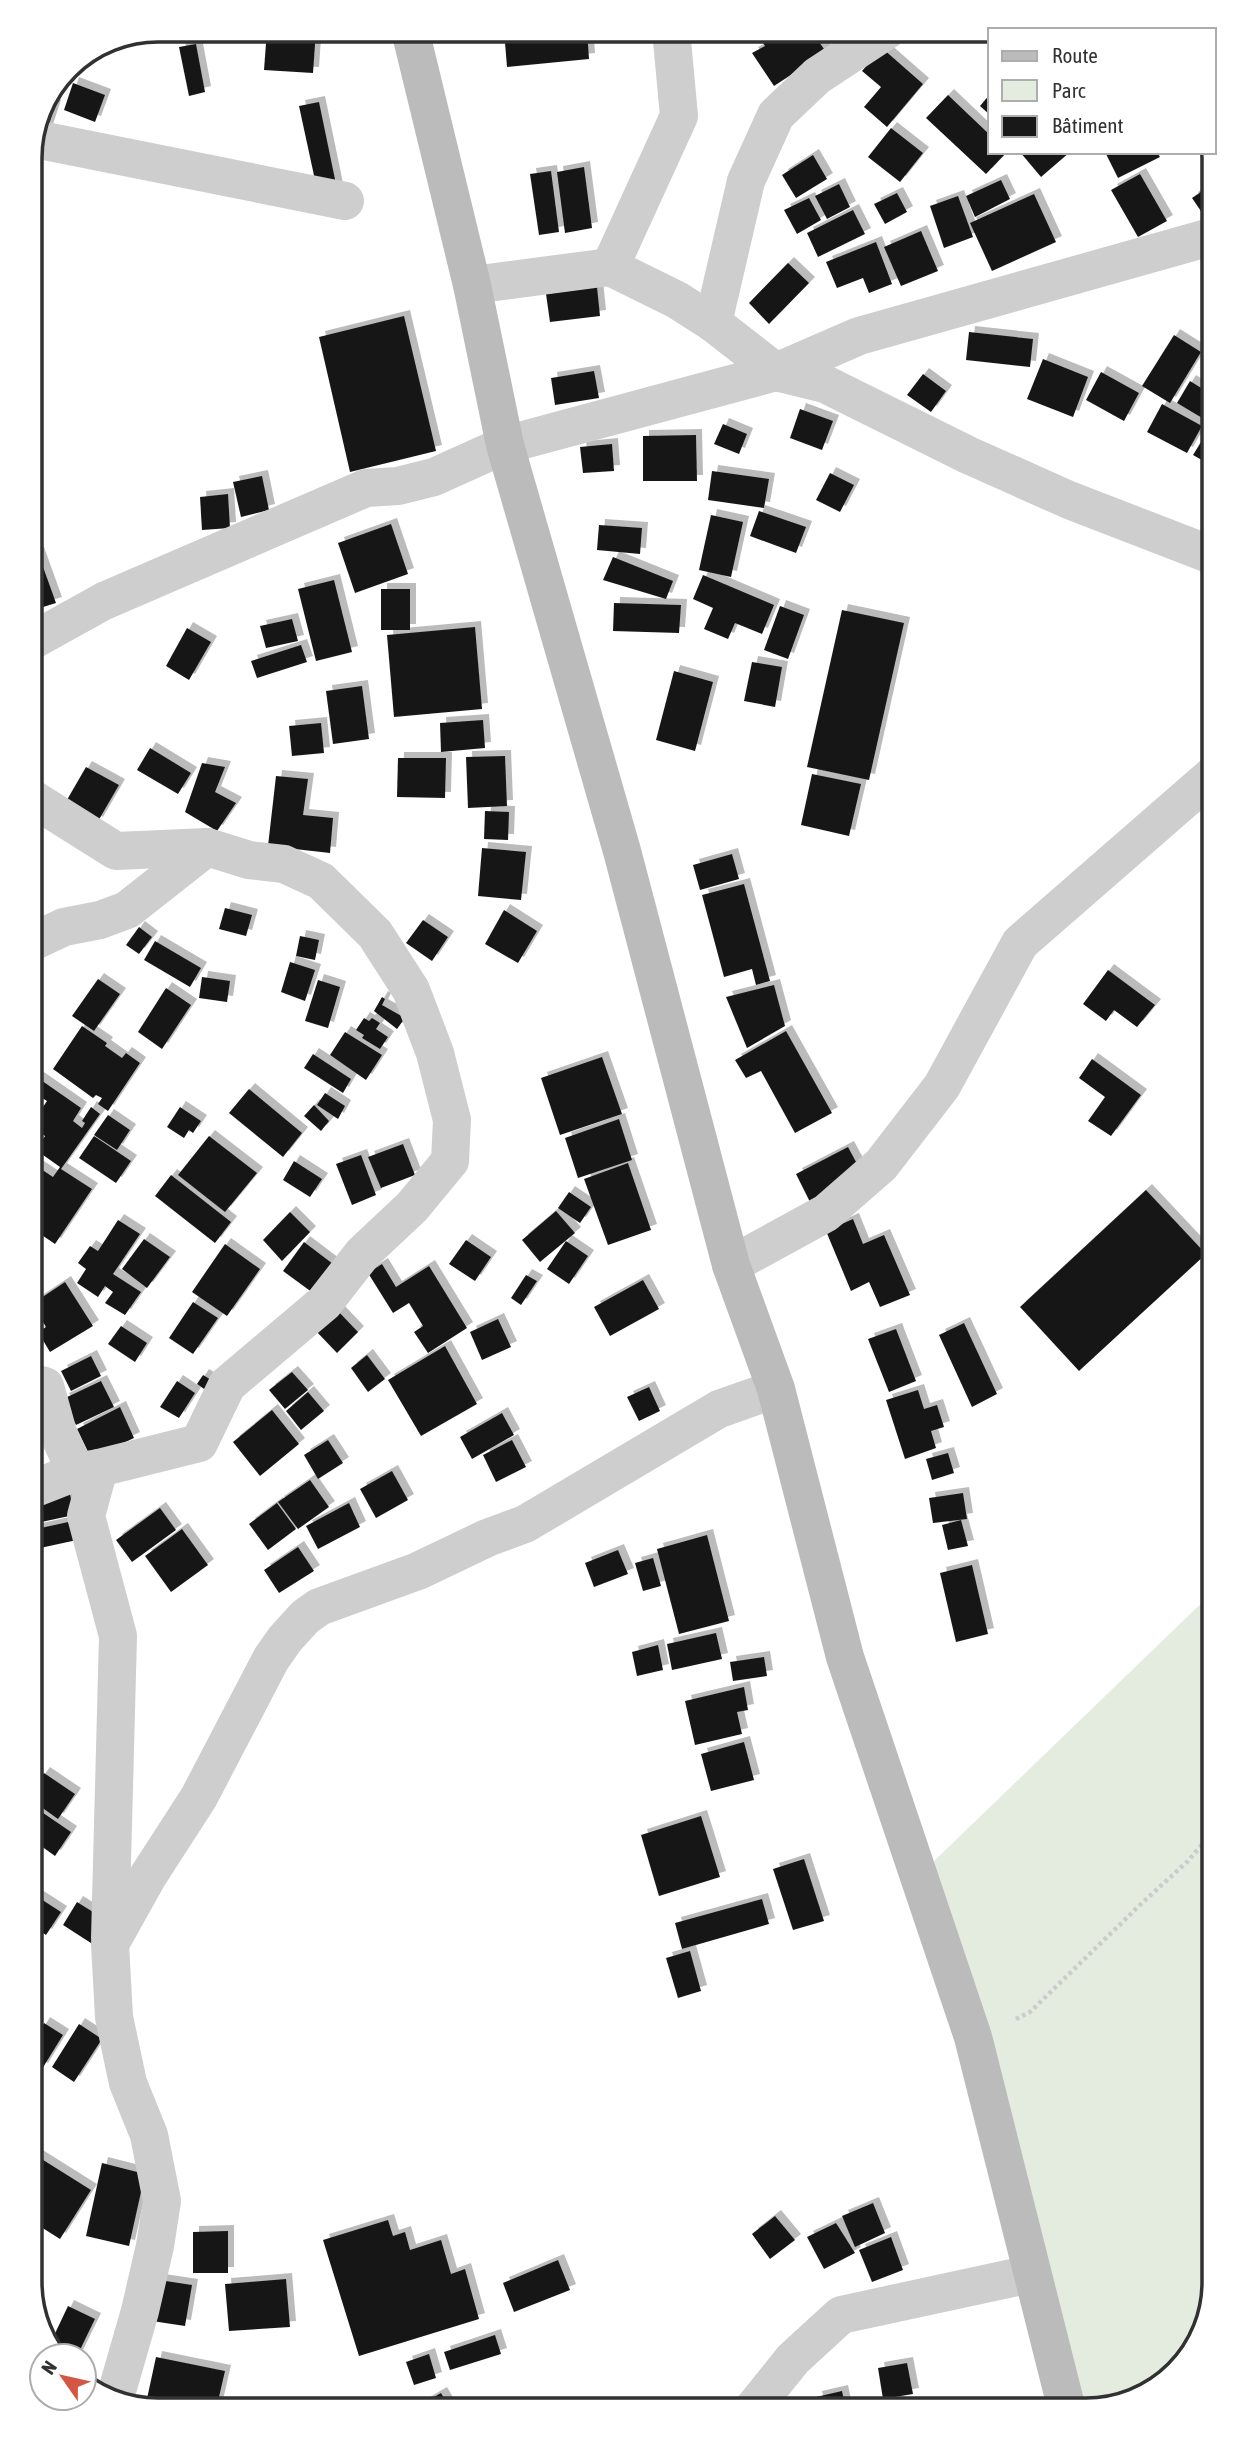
<svg xmlns="http://www.w3.org/2000/svg" width="1244" height="2440" viewBox="0 0 1244 2440" font-family="'Asap Condensed',sans-serif">
  <defs>
    <filter id="shadow"><feDropShadow dx="6" dy="-6" stdDeviation="0" flood-color="#0004"/></filter>
  </defs>
  <rect width="100%" height="100%" fill="#fff"/>
  <path fill="#e4ece0" d="M1214,1591V2282L1192,2354L1135,2401L1092,2409L1053,2386L933,1862Z"/>
  <g fill="#181818" filter="url(#shadow)">
    <path d="M267,30H316L313,73L264,70Z"/>
    <path d="M504,30H587L589,59L507,67Z"/>
    <path d="M755,30H811L826,52L774,86L752,53L765,46Z"/>
    <path d="M196,44L205,92L189,96L179,47Z"/>
    <path d="M882,48L923,84L887,127L864,107L881,87L862,71Z"/>
    <path d="M73,83L105,95L95,122L64,110Z"/>
    <path d="M990,94V115L980,106Z"/>
    <path d="M948,95L990,135V152H1007L986,174L926,118Z"/>
    <path d="M319,102L337,189L318,194L299,106Z"/>
    <path d="M51,104L55,106L47,130L40,127Z"/>
    <path d="M891,128L923,153L900,182L868,157Z"/>
    <path d="M1020,152H1070L1041,177Z"/>
    <path d="M1105,152H1157L1160,157L1118,178Z"/>
    <path d="M813,155L827,179L796,198L782,175Z"/>
    <path d="M584,167L592,228L565,233L557,172Z"/>
    <path d="M551,171L559,232L539,235L530,174Z"/>
    <path d="M1140,174L1167,221L1138,237L1111,190Z"/>
    <path d="M1001,180L1010,199L975,217L966,196Z"/>
    <path d="M1214,183V219L1209,223L1192,198Z"/>
    <path d="M839,184L850,207L827,219L815,196Z"/>
    <path d="M897,193L907,212L885,224L874,204Z"/>
    <path d="M1034,194L1056,242L992,271L970,223Z"/>
    <path d="M958,196L973,237L944,248L930,206Z"/>
    <path d="M809,198L821,220L797,234L784,210Z"/>
    <path d="M853,210L865,234L818,257L807,233Z"/>
    <path d="M921,231L938,271L901,286L884,247Z"/>
    <path d="M876,242L892,284L869,293L863,278L837,288L826,262Z"/>
    <path d="M788,263L809,283L769,324L749,303Z"/>
    <path d="M597,287L600,316L550,322L546,294Z"/>
    <path d="M404,316L436,451L350,472L319,337Z"/>
    <path d="M969,332L1033,339L1030,367L966,360Z"/>
    <path d="M1174,335L1201,352L1170,403L1142,386Z"/>
    <path d="M1043,359L1088,377L1073,417L1027,399Z"/>
    <path d="M594,371L599,398L555,405L551,378Z"/>
    <path d="M1101,372L1139,393L1124,421L1086,400Z"/>
    <path d="M923,374L946,391L931,412L907,395Z"/>
    <path d="M1190,381L1214,396V425L1177,403Z"/>
    <path d="M1162,404L1202,426L1187,453L1147,432Z"/>
    <path d="M800,409L833,421L822,450L790,438Z"/>
    <path d="M723,424L747,434L739,454L714,444Z"/>
    <path d="M1209,429L1214,432V467L1193,455Z"/>
    <path d="M696,435L697,481H643V436Z"/>
    <path d="M612,444L614,471L583,473L580,447Z"/>
    <path d="M712,471L769,479L764,508L708,500Z"/>
    <path d="M830,473L854,485L840,512L816,500Z"/>
    <path d="M262,476L269,510L241,517L233,482Z"/>
    <path d="M228,494L230,528L202,530L200,497Z"/>
    <path d="M759,511L806,527L796,553L750,536Z"/>
    <path d="M711,515L743,522L731,577L699,570Z"/>
    <path d="M391,524L408,574L355,593L338,543Z"/>
    <path d="M599,525L642,528L640,554L597,550Z"/>
    <path d="M38,553L56,603L30,611V555Z"/>
    <path d="M613,557L673,581L666,599L603,580Z"/>
    <path d="M703,575L774,605L762,634L735,623L728,639L704,629L713,608L693,599Z"/>
    <path d="M334,580L352,652L316,661L298,589Z"/>
    <rect x="381" y="589" width="29" height="41"/>
    <path d="M614,603L681,605L679,633L613,631Z"/>
    <path d="M780,606L804,615L788,659L764,650Z"/>
    <path d="M842,610L904,623L869,780L807,767Z"/>
    <path d="M292,619L298,641L266,648L260,626Z"/>
    <path d="M475,627L482,709L394,717L387,635Z"/>
    <path d="M187,628L211,642L189,680L166,666Z"/>
    <path d="M301,645L307,662L257,678L251,661Z"/>
    <path d="M752,662L782,667L775,707L744,701Z"/>
    <path d="M674,671L713,682L695,751L656,740Z"/>
    <path d="M362,686L369,739L333,744L326,691Z"/>
    <path d="M483,720L485,748L441,752L440,723Z"/>
    <path d="M321,723L324,753L292,756L289,726Z"/>
    <path d="M150,748L191,773L178,794L137,770Z"/>
    <path d="M505,756L507,806L468,808L466,757Z"/>
    <path d="M398,758H446L445,798L397,797Z"/>
    <path d="M202,763L225,767L215,792L236,803L217,831L185,812Z"/>
    <path d="M86,767L119,785L97,823L64,805Z"/>
    <path d="M812,774L861,784L849,836L801,825Z"/>
    <path d="M276,776L308,779L303,815L333,818L330,853L268,846Z"/>
    <path d="M485,811L509,812L508,840L484,839Z"/>
    <path d="M482,848L526,852L521,900L478,896Z"/>
    <path d="M732,854L739,879L700,890L693,865Z"/>
    <path d="M744,884L770,981L756,985L752,969L724,977L702,895Z"/>
    <path d="M225,908L252,915L246,936L219,929Z"/>
    <path d="M504,910L537,931L518,963L485,944Z"/>
    <path d="M423,920L448,937L432,961L406,943Z"/>
    <path d="M139,927L152,937L139,954L126,945Z"/>
    <path d="M300,936L319,940L315,960L296,956Z"/>
    <path d="M155,941L201,968L190,987L144,960Z"/>
    <path d="M290,962L315,970L305,1001L281,992Z"/>
    <path d="M1108,970L1155,1005L1137,1027L1114,1010L1106,1021L1083,1004Z"/>
    <path d="M202,977L230,981L227,1002L199,998Z"/>
    <path d="M98,979L120,994L94,1031L72,1016Z"/>
    <path d="M318,980L340,987L328,1028L305,1021Z"/>
    <path d="M774,985L785,1026L747,1048L726,997Z"/>
    <path d="M166,988L191,1005L162,1049L138,1032Z"/>
    <path d="M382,997L385,999L382,1005L405,1018L397,1029L374,1011Z"/>
    <path d="M364,1018L369,1021L372,1018L380,1023L376,1029L388,1037L380,1049L362,1038L364,1035L356,1030Z"/>
    <path d="M82,1026L107,1043L105,1046L122,1058L126,1053L140,1063L108,1111L98,1104L102,1098L96,1095L93,1098L53,1069Z"/>
    <path d="M786,1031L832,1113L795,1133L761,1071L746,1078L735,1060Z"/>
    <path d="M345,1032L382,1055L366,1080L330,1055Z"/>
    <path d="M313,1054L351,1079L343,1093L304,1068Z"/>
    <path d="M602,1057L622,1114L560,1135L541,1078Z"/>
    <path d="M1092,1059L1141,1095L1111,1136L1088,1121L1105,1097L1079,1078Z"/>
    <path d="M38,1078L81,1108L73,1121L82,1128L85,1123L82,1121L91,1107L100,1114L61,1169L92,1189L55,1244L30,1227V1220L41,1204L30,1196V1172L35,1165L53,1177L60,1167L36,1150L45,1136L30,1126L47,1101L39,1096L30,1110V1090Z"/>
    <path d="M249,1089L302,1133L283,1157L229,1113Z"/>
    <path d="M325,1093L345,1106L338,1119L317,1105Z"/>
    <path d="M314,1105L329,1121L321,1131L304,1116Z"/>
    <path d="M180,1107L201,1121L193,1133L189,1130L184,1138L167,1127Z"/>
    <path d="M108,1115L130,1130L117,1150L94,1135Z"/>
    <path d="M619,1119L632,1160L578,1178L565,1138Z"/>
    <path d="M94,1136L131,1161L116,1183L79,1158Z"/>
    <path d="M209,1136L257,1173L225,1212L178,1175Z"/>
    <path d="M403,1144L415,1175L381,1188L368,1157Z"/>
    <path d="M848,1147L863,1175L810,1202L796,1174Z"/>
    <path d="M361,1155L376,1195L352,1205L336,1164Z"/>
    <path d="M294,1161L322,1179L310,1197L283,1180Z"/>
    <path d="M628,1163L651,1230L608,1245L584,1179Z"/>
    <path d="M171,1175L231,1222L215,1243L155,1196Z"/>
    <path d="M1146,1190L1206,1254L1079,1371L1020,1307Z"/>
    <path d="M569,1192L591,1207L580,1223L558,1208Z"/>
    <path d="M556,1211L575,1233L540,1262L522,1240Z"/>
    <path d="M290,1212L310,1232L282,1261L263,1240Z"/>
    <path d="M853,1219L863,1244L884,1235L910,1295L880,1307L869,1282L851,1291L826,1231Z"/>
    <path d="M118,1220L140,1234L113,1274L141,1292L125,1315L105,1303L113,1292L105,1286L98,1297L77,1283L86,1269L78,1263L90,1246L98,1251Z"/>
    <path d="M144,1239L170,1257L147,1288L122,1269Z"/>
    <path d="M466,1240L491,1257L475,1281L449,1264Z"/>
    <path d="M566,1241L588,1256L569,1284L547,1269Z"/>
    <path d="M304,1242L333,1264L313,1293L283,1271Z"/>
    <path d="M225,1244L260,1269L227,1316L192,1292Z"/>
    <path d="M382,1264L396,1287L429,1266L467,1328L428,1353L414,1332L423,1326L409,1303L393,1313L368,1273Z"/>
    <path d="M526,1275L537,1281L521,1305L511,1298Z"/>
    <path d="M643,1280L659,1309L610,1336L594,1307Z"/>
    <path d="M65,1282L93,1326L50,1352L38,1332L46,1327L32,1304Z"/>
    <path d="M193,1302L218,1318L193,1354L169,1338Z"/>
    <path d="M336,1309L358,1332L337,1353L315,1330Z"/>
    <path d="M498,1319L511,1347L482,1360L470,1332Z"/>
    <path d="M964,1323L997,1394L972,1407L939,1335Z"/>
    <path d="M121,1326L147,1343L135,1362L108,1344Z"/>
    <path d="M896,1329L916,1381L889,1392L868,1339Z"/>
    <path d="M445,1346L477,1404L421,1436L388,1380Z"/>
    <path d="M367,1355L385,1379L368,1392L351,1368Z"/>
    <path d="M91,1356L101,1376L71,1391L61,1371Z"/>
    <path d="M292,1372L308,1390L285,1409L269,1390Z"/>
    <path d="M203,1375L213,1381L207,1391L197,1384Z"/>
    <path d="M101,1381L114,1407L76,1425L63,1399Z"/>
    <path d="M177,1381L195,1393L179,1418L160,1407Z"/>
    <path d="M649,1387L660,1411L639,1421L627,1397Z"/>
    <path d="M918,1390L924,1409L937,1405L944,1427L931,1431L936,1448L905,1459L886,1400Z"/>
    <path d="M308,1392L324,1411L301,1430L286,1411Z"/>
    <path d="M120,1407L134,1438L91,1458L77,1429Z"/>
    <path d="M272,1410L299,1444L260,1476L233,1442Z"/>
    <path d="M502,1413L514,1435L472,1459L460,1437Z"/>
    <path d="M328,1440L343,1463L318,1479L304,1455Z"/>
    <path d="M512,1440L526,1467L496,1482L483,1455Z"/>
    <path d="M948,1453L954,1473L932,1480L926,1459Z"/>
    <path d="M392,1471L408,1500L376,1518L360,1489Z"/>
    <path d="M310,1480L329,1507L298,1529L278,1502Z"/>
    <path d="M69,1489L74,1515L32,1524L30,1497Z"/>
    <path d="M963,1493L967,1519L933,1523L929,1498Z"/>
    <path d="M277,1503L296,1529L268,1550L249,1524Z"/>
    <path d="M349,1503L360,1527L318,1549L306,1526Z"/>
    <path d="M160,1508L176,1530L132,1562L116,1540Z"/>
    <path d="M961,1520L968,1546L948,1550L942,1525Z"/>
    <path d="M73,1521L77,1540L40,1548L36,1529Z"/>
    <path d="M182,1529L208,1565L171,1592L145,1556Z"/>
    <path d="M707,1535L729,1621L679,1634L657,1549Z"/>
    <path d="M298,1547L314,1571L279,1593L264,1570Z"/>
    <path d="M618,1550L628,1574L594,1587L585,1563Z"/>
    <path d="M653,1558L661,1586L643,1591L635,1563Z"/>
    <path d="M972,1565L988,1634L956,1642L940,1573Z"/>
    <path d="M716,1633L722,1659L672,1670L667,1644Z"/>
    <path d="M658,1645L663,1670L637,1676L632,1652Z"/>
    <path d="M764,1657L767,1676L733,1681L730,1662Z"/>
    <path d="M744,1687L748,1710L737,1712L742,1734L695,1745L685,1701Z"/>
    <path d="M744,1742L754,1780L711,1791L701,1754Z"/>
    <path d="M44,1773L75,1794L58,1819L30,1799V1792Z"/>
    <path d="M30,1804L71,1832L55,1856L30,1838Z"/>
    <path d="M701,1816L720,1877L659,1896L641,1835Z"/>
    <path d="M804,1859L824,1921L793,1930L773,1869Z"/>
    <path d="M30,1892L61,1912L46,1935L30,1924Z"/>
    <path d="M762,1899L769,1924L682,1949L675,1923Z"/>
    <path d="M77,1902L109,1922L94,1945L63,1925Z"/>
    <path d="M690,1951L701,1991L678,1998L666,1958Z"/>
    <path d="M44,2023L63,2035L42,2069L30,2061V2046Z"/>
    <path d="M79,2024L102,2039L74,2082L52,2067Z"/>
    <path d="M32,2153L91,2190L60,2239L30,2220V2156Z"/>
    <path d="M102,2163L145,2174L129,2246L86,2236Z"/>
    <path d="M873,2203L885,2233L855,2247L842,2216Z"/>
    <path d="M775,2216L795,2240L770,2259L752,2234Z"/>
    <path d="M388,2220L393,2236L405,2232L410,2250L441,2240L451,2274L465,2269L479,2319L359,2356L323,2240Z"/>
    <path d="M836,2223L855,2253L824,2269L807,2237Z"/>
    <path d="M228,2231V2273H193V2232Z"/>
    <path d="M891,2237L903,2270L872,2282L859,2250Z"/>
    <path d="M558,2260L570,2290L514,2312L503,2283Z"/>
    <path d="M286,2279L290,2327L229,2331L225,2284Z"/>
    <path d="M159,2280L192,2285L185,2326L152,2321Z"/>
    <path d="M68,2306L95,2319L77,2356H60L50,2344Z"/>
    <path d="M495,2335L501,2354L450,2370L444,2352Z"/>
    <path d="M429,2354L436,2378L414,2385L406,2362Z"/>
    <path d="M156,2357L225,2371L216,2410L145,2408Z"/>
    <path d="M907,2363L913,2394L883,2399L878,2368Z"/>
    <path d="M842,2391L846,2410H819L816,2397Z"/>
    <path d="M441,2393L451,2410H412Z"/>
  </g>
  <g fill="none" stroke-linecap="round" stroke-linejoin="round">
    <path stroke="#cbcbcb" stroke-width="4.5" stroke-dasharray="3.5 3.5" stroke-linecap="butt" d="M1016,2019L1030,2012L1142,1903L1188,1861L1214,1830"/>
    <g stroke="#cecece" stroke-width="38">
      <path d="M35,139L345,201"/>
      <path d="M610,267L679,116L671,30"/>
      <path d="M472,285L610,267L677,300L713,323L776,372L825,384L968,455L1069,500L1214,556"/>
      <path d="M713,323L746,181L776,115L817,76L887,30"/>
      <path d="M30,642L104,601L366,488L398,486L434,477L505,445L776,372L859,336L1214,236"/>
      <path d="M30,797L116,851L207,847L249,860L284,864L321,881L375,934L411,990L435,1053L452,1120L450,1161L412,1207L363,1253L324,1303L227,1385L199,1443L99,1468"/>
      <path d="M30,943L64,927L100,920L127,910L207,847"/>
      <path d="M731,1265L826,1213L881,1165L942,1086L1020,943L1214,774"/>
      <path d="M30,1382L45,1386L58,1433L76,1472L99,1468L86,1516L118,1636L110,1938"/>
      <path d="M30,1490L76,1472"/>
      <path d="M115,2398L140,2311L155,2246L162,2201L149,2135L128,2083L114,2017L110,1944L148,1876L199,1797L271,1659L285,1639L305,1617L319,1607L418,1571L487,1538L525,1524L719,1409L776,1389"/>
      <path d="M752,2410L793,2359L841,2315L1031,2274"/>
    </g>
    <path stroke="#bbb" stroke-width="38" d="M410,30L472,285L505,445L622,851L731,1265L776,1389L845,1657L973,2037L1067,2410"/>
  </g>
  <path d="M0 0H1244V2440H0ZM158 42H1086A116 116 0 0 1 1202 158V2282A116 116 0 0 1 1086 2398H158A116 116 0 0 1 42 2282V158A116 116 0 0 1 158 42Z" fill="#fff" fill-rule="evenodd"/>
  <path fill="none" stroke="#313131" stroke-width="3.5" d="M158 42H1086A116 116 0 0 1 1202 158V2282A116 116 0 0 1 1086 2398H158A116 116 0 0 1 42 2282V158A116 116 0 0 1 158 42Z"/>
  <rect x="988" y="28" width="228" height="126" fill="#ffffff" stroke="#adadad" stroke-width="2"/>
  <rect x="1002" y="51" width="35" height="10" fill="#bbbbbb" stroke="#adadad" stroke-width="2"/>
  <text x="1052" y="63" font-size="21" fill="#313131">Route</text>
  <rect x="1002" y="80" width="35" height="21" fill="#e4ece0" stroke="#adadad" stroke-width="2"/>
  <text x="1052" y="98" font-size="21" fill="#313131">Parc</text>
  <rect x="1002" y="116" width="35" height="21" fill="#181818" stroke="#adadad" stroke-width="2"/>
  <text x="1052" y="133" font-size="21" fill="#313131">Bâtiment</text>
  <g transform="translate(63 2377) rotate(304)"><circle r="33" fill="#ffffff" stroke="#adadad" stroke-width="2"/>
  <path d="M0-5L12 26L0 18L-12 26Z" fill="#d45746"/>
  <text y="-10" font-size="19" font-weight="bold" text-anchor="middle" fill="#313131">N</text>
  </g>
</svg>
